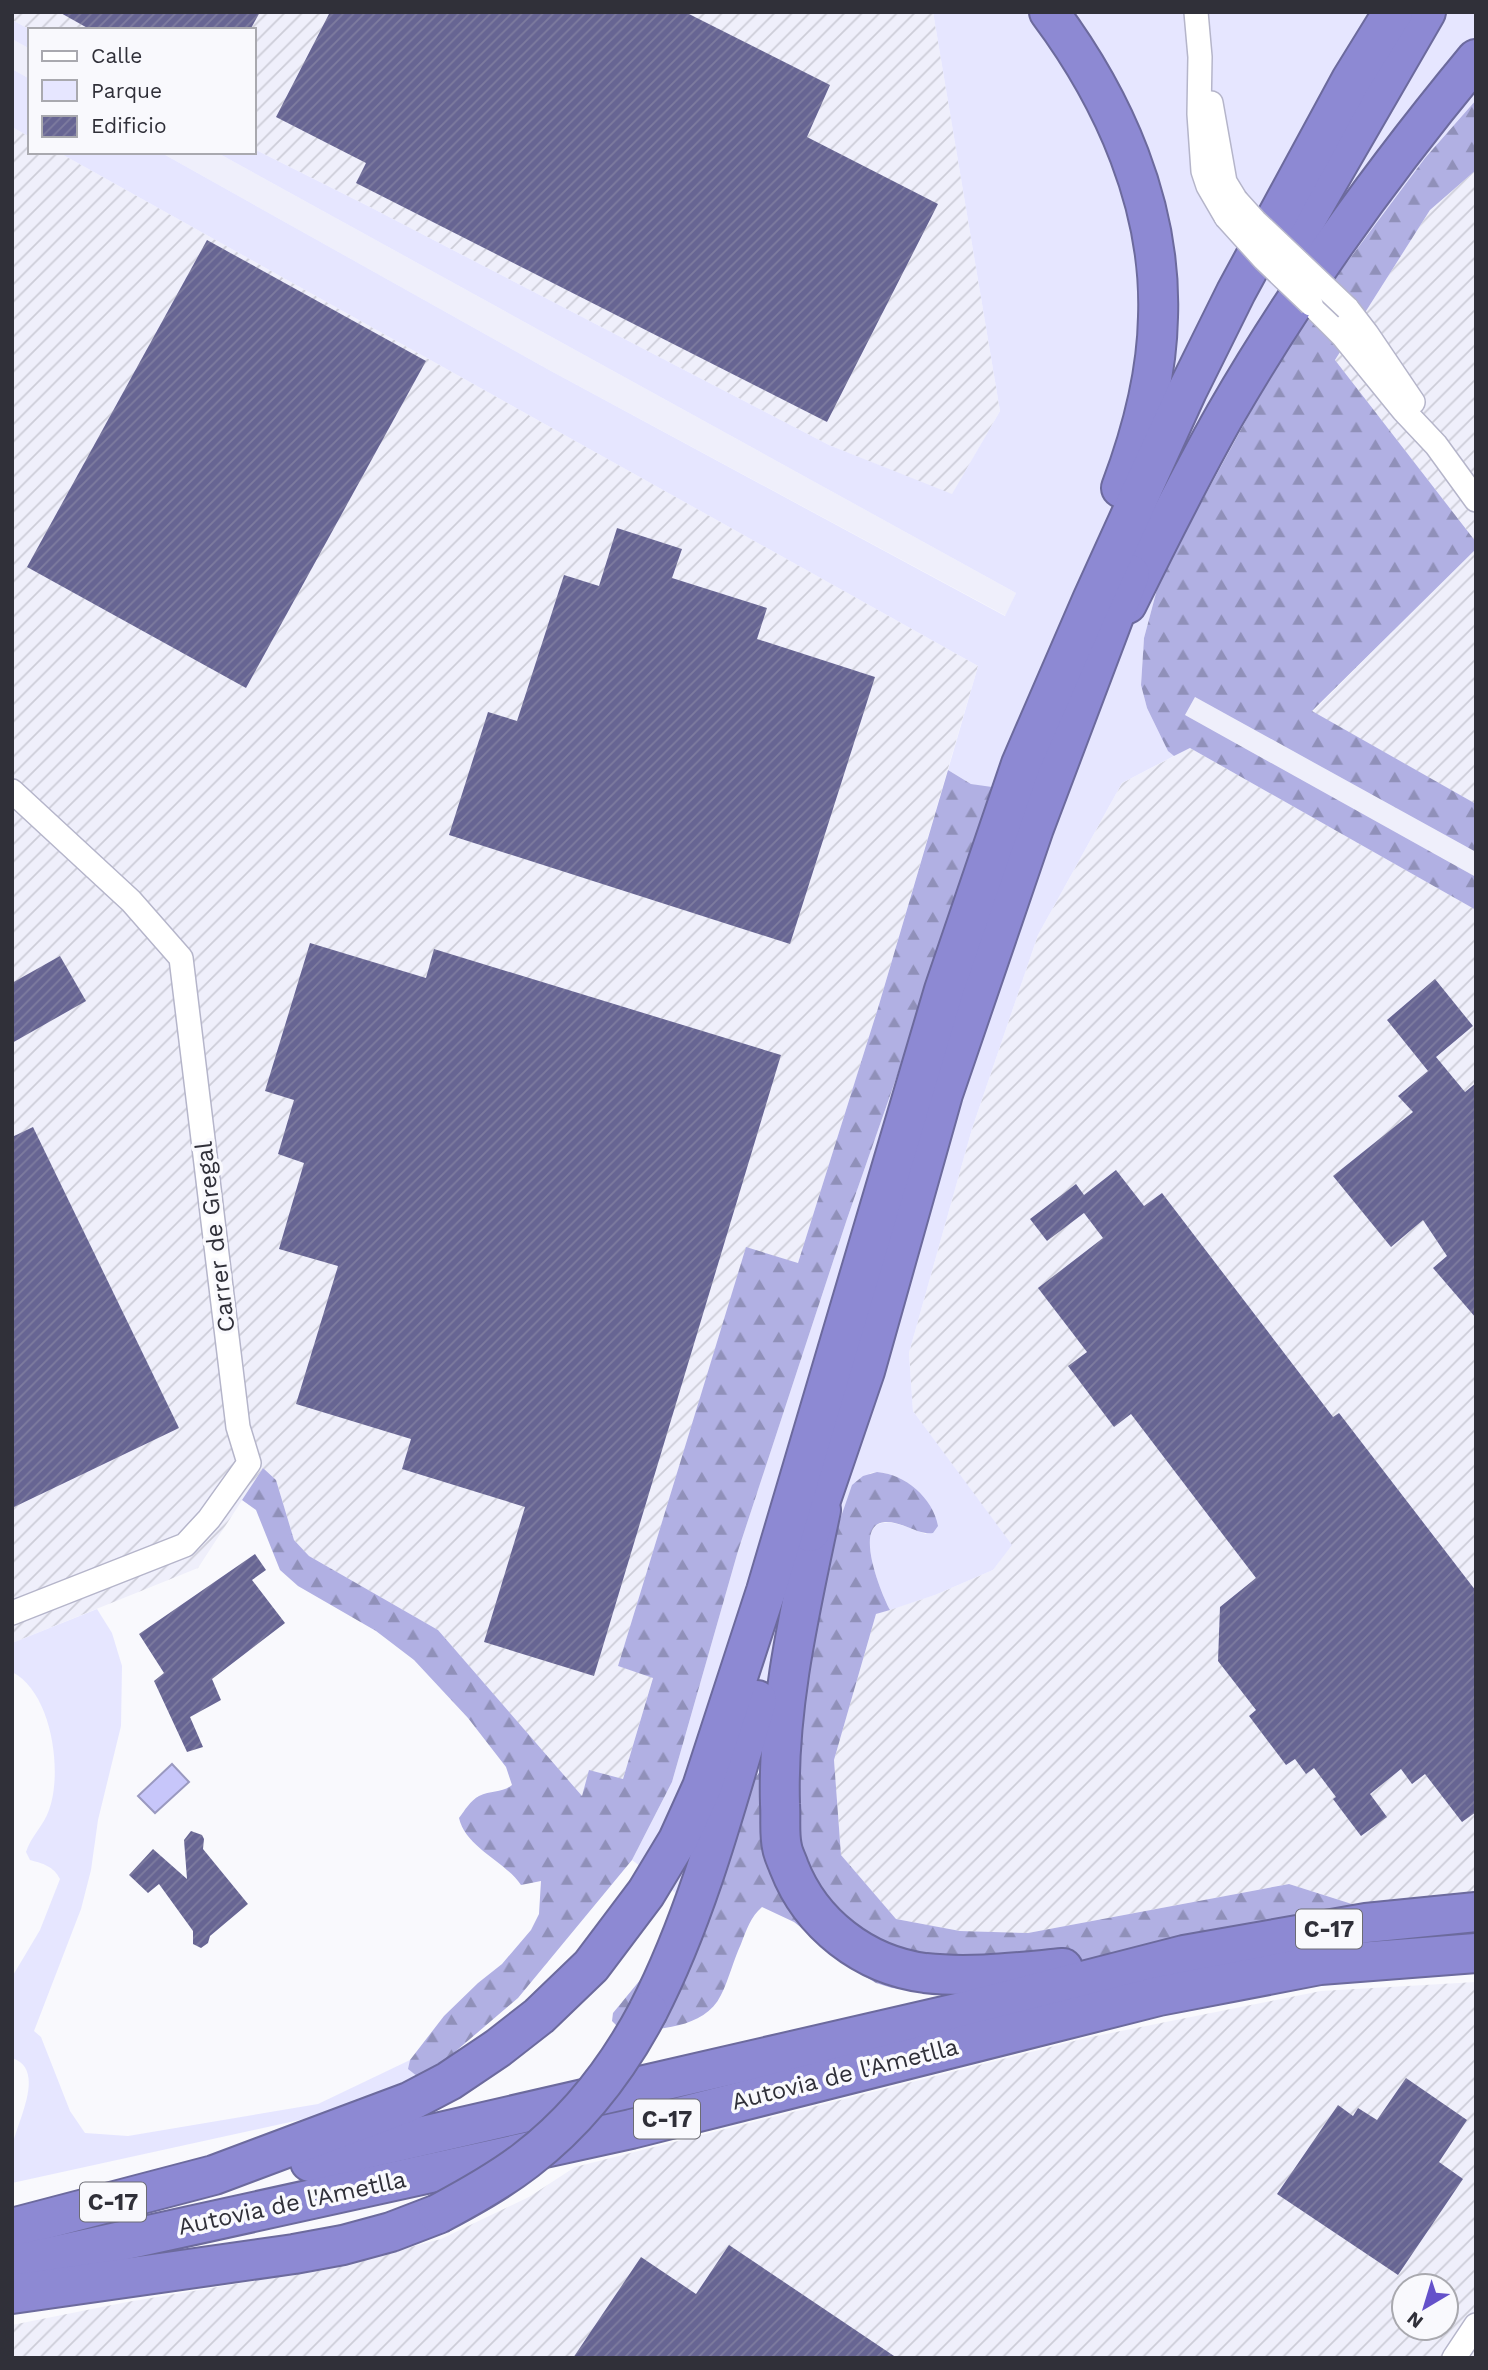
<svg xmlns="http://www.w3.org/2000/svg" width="1488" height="2370" viewBox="0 0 1488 2370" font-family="'Work Sans',sans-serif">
  <defs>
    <pattern id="industrial-furrows" width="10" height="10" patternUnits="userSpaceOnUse" patternTransform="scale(1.75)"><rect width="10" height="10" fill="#efeffb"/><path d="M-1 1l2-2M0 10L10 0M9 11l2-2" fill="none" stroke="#cdcdd8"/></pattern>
    <pattern id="forest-firs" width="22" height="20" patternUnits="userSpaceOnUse" patternTransform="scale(1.75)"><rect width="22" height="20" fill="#b1b0e3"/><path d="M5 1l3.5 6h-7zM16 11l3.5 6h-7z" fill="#9090b9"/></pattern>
    <pattern id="building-hatch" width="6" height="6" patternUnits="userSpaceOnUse" patternTransform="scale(1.75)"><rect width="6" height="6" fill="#676593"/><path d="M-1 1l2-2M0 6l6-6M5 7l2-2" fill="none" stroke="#7e7c9f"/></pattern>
  </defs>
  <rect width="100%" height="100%" fill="#f9f9fd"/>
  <g fill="#efeffb">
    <path d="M12,39L30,49V79L12,69Z"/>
    <path d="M160,152H216L1016,593L1006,616L551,371Z"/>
    <path d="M1195,697L1476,852V877L1185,715Z"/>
  </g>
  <g fill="url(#industrial-furrows)" fill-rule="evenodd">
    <path d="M12,12H933L1000,411L952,495L829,445L368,206L254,149V30H31L12,20Z"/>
    <path d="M12,127L30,137V152H58L978,666L878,1008L798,1263L746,1248L618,1666L653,1677L623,1779L582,1797L438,1630L309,1556L294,1540L276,1480L263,1468L198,1568L12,1643Z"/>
    <path d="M1476,170V542L1335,360L1430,210Z"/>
    <path d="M1476,549V804L1312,712Z"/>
    <path d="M1190,748L1476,910V1893L1355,1905L1289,1884L1028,1933L960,1931L896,1919L841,1855L834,1760L876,1614L935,1595L993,1570L1011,1545L913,1411L909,1353L972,1129L1038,935L1122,783Z"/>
    <path d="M1476,1982V2358H12V2325L127,2302L332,2268L441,2239L529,2197L575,2167L1086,2038L1321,1991ZM1404,2286H1446V2328H1404Z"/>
  </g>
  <g fill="#e6e6ff">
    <path d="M933,12H1476V100L1425,158L1292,336L1160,578L1144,638L1141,685L1147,708L1168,750L1174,756L1122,783L1038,935L972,1129L909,1353L913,1411L1012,1545L993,1570L935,1595L890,1610C882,1595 854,1529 882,1523C895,1520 913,1530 926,1534L936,1519C924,1494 901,1469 870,1473L788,1735L701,1912L632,1860L672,1782L738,1551L847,1219L922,1004L992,788L971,784L948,770L978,666L58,152H160L551,371L1005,616L1016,593L216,152H254V149L368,206L829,445L952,494L1000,411Z"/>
    <path d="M12,20L31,30L30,49L12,39Z"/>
    <path d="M12,69L30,79V137L12,127Z"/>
    <path d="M97,1609L112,1633L122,1666L121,1726L98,1820L91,1870L81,1909L34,2031L41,2037L70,2111L85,2133L128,2136L318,2104L410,2060L409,2069L422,2080L313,2117L12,2183C12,2171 10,2156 13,2144C17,2122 47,2069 12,2058V1977L40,1930L60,1879C53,1866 44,1864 30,1860L26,1852C31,1836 44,1825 49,1810C63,1772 52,1692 12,1672V1643Z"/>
  </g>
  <g fill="url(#forest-firs)">
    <path d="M1476,100V170L1430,210L1335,360L1476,542V549L1312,711L1476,804V852L1195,697L1185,715L1476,877V910L1190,748L1174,756L1168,751L1147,708L1141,685L1144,638L1160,578L1292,336L1425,158Z"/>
    <path d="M948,770L971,784L992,787L922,1004L847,1219L738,1551L672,1782L632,1860L518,1998L422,2080L408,2069L410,2060L444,2016L478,1983L502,1964L531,1930L539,1914L541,1881L521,1885C505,1861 466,1848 459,1818C465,1810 470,1801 479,1796C491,1790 502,1793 512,1785L506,1767L468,1718L414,1660L376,1631L298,1586L280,1570L256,1510L242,1500L263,1468L276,1480L294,1540L309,1556L438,1630L582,1796L589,1770L623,1779L653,1678L618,1666L746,1247L798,1263L878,1008Z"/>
    <path d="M877,1472C905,1474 933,1498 938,1526L933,1533C917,1535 902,1521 885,1522C852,1524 882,1595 890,1610L876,1614L834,1760L841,1855L896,1919L960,1931L1028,1933L1289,1884L1355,1905L1006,1982L925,1991L892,1988L876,1983L861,1974L794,1922L762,1907C751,1916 746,1931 741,1944C733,1961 729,1979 721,1995C704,2030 657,2028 624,2033L612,2021L613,2013L650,1968L749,1786L788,1735L816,1589L852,1485L863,1476Z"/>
  </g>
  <path fill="#c7c6fa" stroke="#9a99c0" stroke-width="2" d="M172,1764L189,1782L155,1813L138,1796Z"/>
  <g fill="url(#building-hatch)">
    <path d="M59,12H260L250,30H91Z"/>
    <path d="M330,12H685L830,85L807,137L938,204L827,422L356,183L366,163L276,117Z"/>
    <path d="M207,240L426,361L246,688L27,567Z"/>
    <path d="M617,528L682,549L672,578L767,608L757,639L875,677L790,944L449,835L488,712L517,721L564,575L599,586Z"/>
    <path d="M310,943L426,978L434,949L781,1055L594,1676L484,1642L525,1507L402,1469L411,1439L296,1404L338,1266L279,1249L304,1163L278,1154L294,1100L265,1091Z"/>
    <path d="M60,956L86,1001L12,1043V983Z"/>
    <path d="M1435,979L1473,1026L1436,1057L1465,1092L1476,1083V1318L1433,1268L1447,1256L1423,1220L1391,1247L1333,1176L1413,1112L1398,1096L1428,1071L1387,1020Z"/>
    <path d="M33,1127L179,1428L12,1508V1137Z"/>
    <path d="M1116,1170L1144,1206L1162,1193L1333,1417L1339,1413L1476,1591V1812L1462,1822L1425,1774L1412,1784L1401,1769L1370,1794L1387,1817L1361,1836L1333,1799L1336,1797L1314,1768L1306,1774L1295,1759L1286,1765L1249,1716L1256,1710L1218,1661L1220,1607L1256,1578L1131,1414L1114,1427L1068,1366L1087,1352L1038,1288L1103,1238L1084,1213L1047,1241L1030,1219L1076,1184L1084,1195Z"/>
    <path d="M255,1554L266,1570L252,1580L285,1623L212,1679L221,1700L190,1717L203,1747L187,1752L154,1681L164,1673L139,1634Z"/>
    <path d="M191,1831L202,1835L204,1839L203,1849L248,1904L210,1936L208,1943L201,1948L193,1944V1931L159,1884L148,1893L129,1875L153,1849L187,1879L184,1840Z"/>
    <path d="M1406,2078L1467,2120L1439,2162L1463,2179L1398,2275L1277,2194L1338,2105L1353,2116L1358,2108L1377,2120Z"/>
    <path d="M729,2245L897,2358H573L641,2257L696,2294Z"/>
  </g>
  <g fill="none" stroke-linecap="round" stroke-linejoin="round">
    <g stroke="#b5b5ca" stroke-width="26">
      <g id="street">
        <path d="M1196,12L1200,57L1199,114L1203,171L1208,186L1226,217"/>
        <path d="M1211,103L1225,182L1236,200"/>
        <path d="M1311,304L1342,335L1403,410L1436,445L1476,500"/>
        <path d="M1347,308L1367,334L1413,402"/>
        <path d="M12,791L131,901L181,958L238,1427L249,1463L209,1519L185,1545L12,1613"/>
        <path d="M1454,2358L1476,2325"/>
      </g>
    </g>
    <g stroke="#6c6a9d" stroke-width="42">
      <g id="highway">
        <path d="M1049,12C1114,99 1162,206 1158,317C1157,374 1141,435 1121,488"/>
        <path d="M1297,235L1426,12"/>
        <path d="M1127,604C1158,541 1190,477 1225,415C1297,290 1384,170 1476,59"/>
        <path d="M821,1510C801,1606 777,1706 780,1804C781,1818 779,1834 782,1847C783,1854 787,1861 789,1867C811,1924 864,1965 925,1973C971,1978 1018,1972 1063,1968"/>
        <path d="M810,1532L865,1371L943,1094L1034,828L1130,574"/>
        <path d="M648,2011C697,1916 727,1802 757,1700"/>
        <path d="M310,2162L970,2010L1184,1955L1366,1923L1476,1912"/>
        <path d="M12,2228L214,2175L409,2102L449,2081L498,2048L539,2016L591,1966L646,1893L678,1840L702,1787L766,1591L944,990L1021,764L1092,600L1187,391L1236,292L1351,80L1393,12"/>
        <path d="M12,2265L631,2129L1159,1996L1320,1965L1476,1953"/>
        <path d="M12,2294L294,2254L343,2245L391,2232L438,2214"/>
      </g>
    </g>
    <use href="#street" stroke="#fff" stroke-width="23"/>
    <use href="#highway" stroke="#8d89d3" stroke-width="38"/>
    <g stroke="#b5b5ca" stroke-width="26" stroke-linecap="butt">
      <g id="street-bridge">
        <path d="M1236,200L1255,221L1347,308"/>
        <path d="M1226,217L1264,259L1311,304"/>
      </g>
    </g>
    <g stroke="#6c6a9d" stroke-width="42" stroke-linecap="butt">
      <path id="highway-bridge" d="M438,2214C468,2198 499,2181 526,2160C577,2121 618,2068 648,2011"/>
    </g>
    <use href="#street-bridge" stroke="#fff" stroke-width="23"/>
    <use href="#highway-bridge" stroke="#8d89d3" stroke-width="38"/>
  </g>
  <g text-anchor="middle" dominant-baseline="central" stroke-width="7" stroke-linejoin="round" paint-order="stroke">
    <g fill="#f9f9fd" stroke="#6c6c74" stroke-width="2">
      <rect x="1296" y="1909.5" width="66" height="39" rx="5"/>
      <rect x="634" y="2099.5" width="66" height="39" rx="5"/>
      <rect x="80" y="2182.5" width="66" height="39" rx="5"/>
    </g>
    <g font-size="23" font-weight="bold" fill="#303039">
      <text x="1329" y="1929">C-17</text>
      <text x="667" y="2119">C-17</text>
      <text x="113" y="2202">C-17</text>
    </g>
    <g font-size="24" fill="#303039" stroke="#f9f9fd">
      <text transform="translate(215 1237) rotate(-97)">Carrer de Gregal</text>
      <text transform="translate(845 2074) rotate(-14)">Autovia de l'Ametlla</text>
      <text transform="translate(292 2203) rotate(-12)">Autovia de l'Ametlla</text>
    </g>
  </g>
  <rect width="1488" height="2370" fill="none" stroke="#303039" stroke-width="28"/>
  <rect x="28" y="28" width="228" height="126" fill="#f9f9fd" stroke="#a9a9af" stroke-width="2"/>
  <rect x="42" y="51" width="35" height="10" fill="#ffffff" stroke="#a9a9af" stroke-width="2"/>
  <text x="91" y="63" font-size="21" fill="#303039">Calle</text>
  <rect x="42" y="80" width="35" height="21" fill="#e6e6ff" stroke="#a9a9af" stroke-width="2"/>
  <text x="91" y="98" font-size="21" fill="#303039">Parque</text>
  <rect x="42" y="116" width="35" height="21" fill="url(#building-hatch)" stroke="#a9a9af" stroke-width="2"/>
  <text x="91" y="133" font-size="21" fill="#303039">Edificio</text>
  <g transform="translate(1425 2307) rotate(218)"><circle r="33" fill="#f9f9fd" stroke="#a9a9af" stroke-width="2"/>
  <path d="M0-5L12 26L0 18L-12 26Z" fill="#6451ca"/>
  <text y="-10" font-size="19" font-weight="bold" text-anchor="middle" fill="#303039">N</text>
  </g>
</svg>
